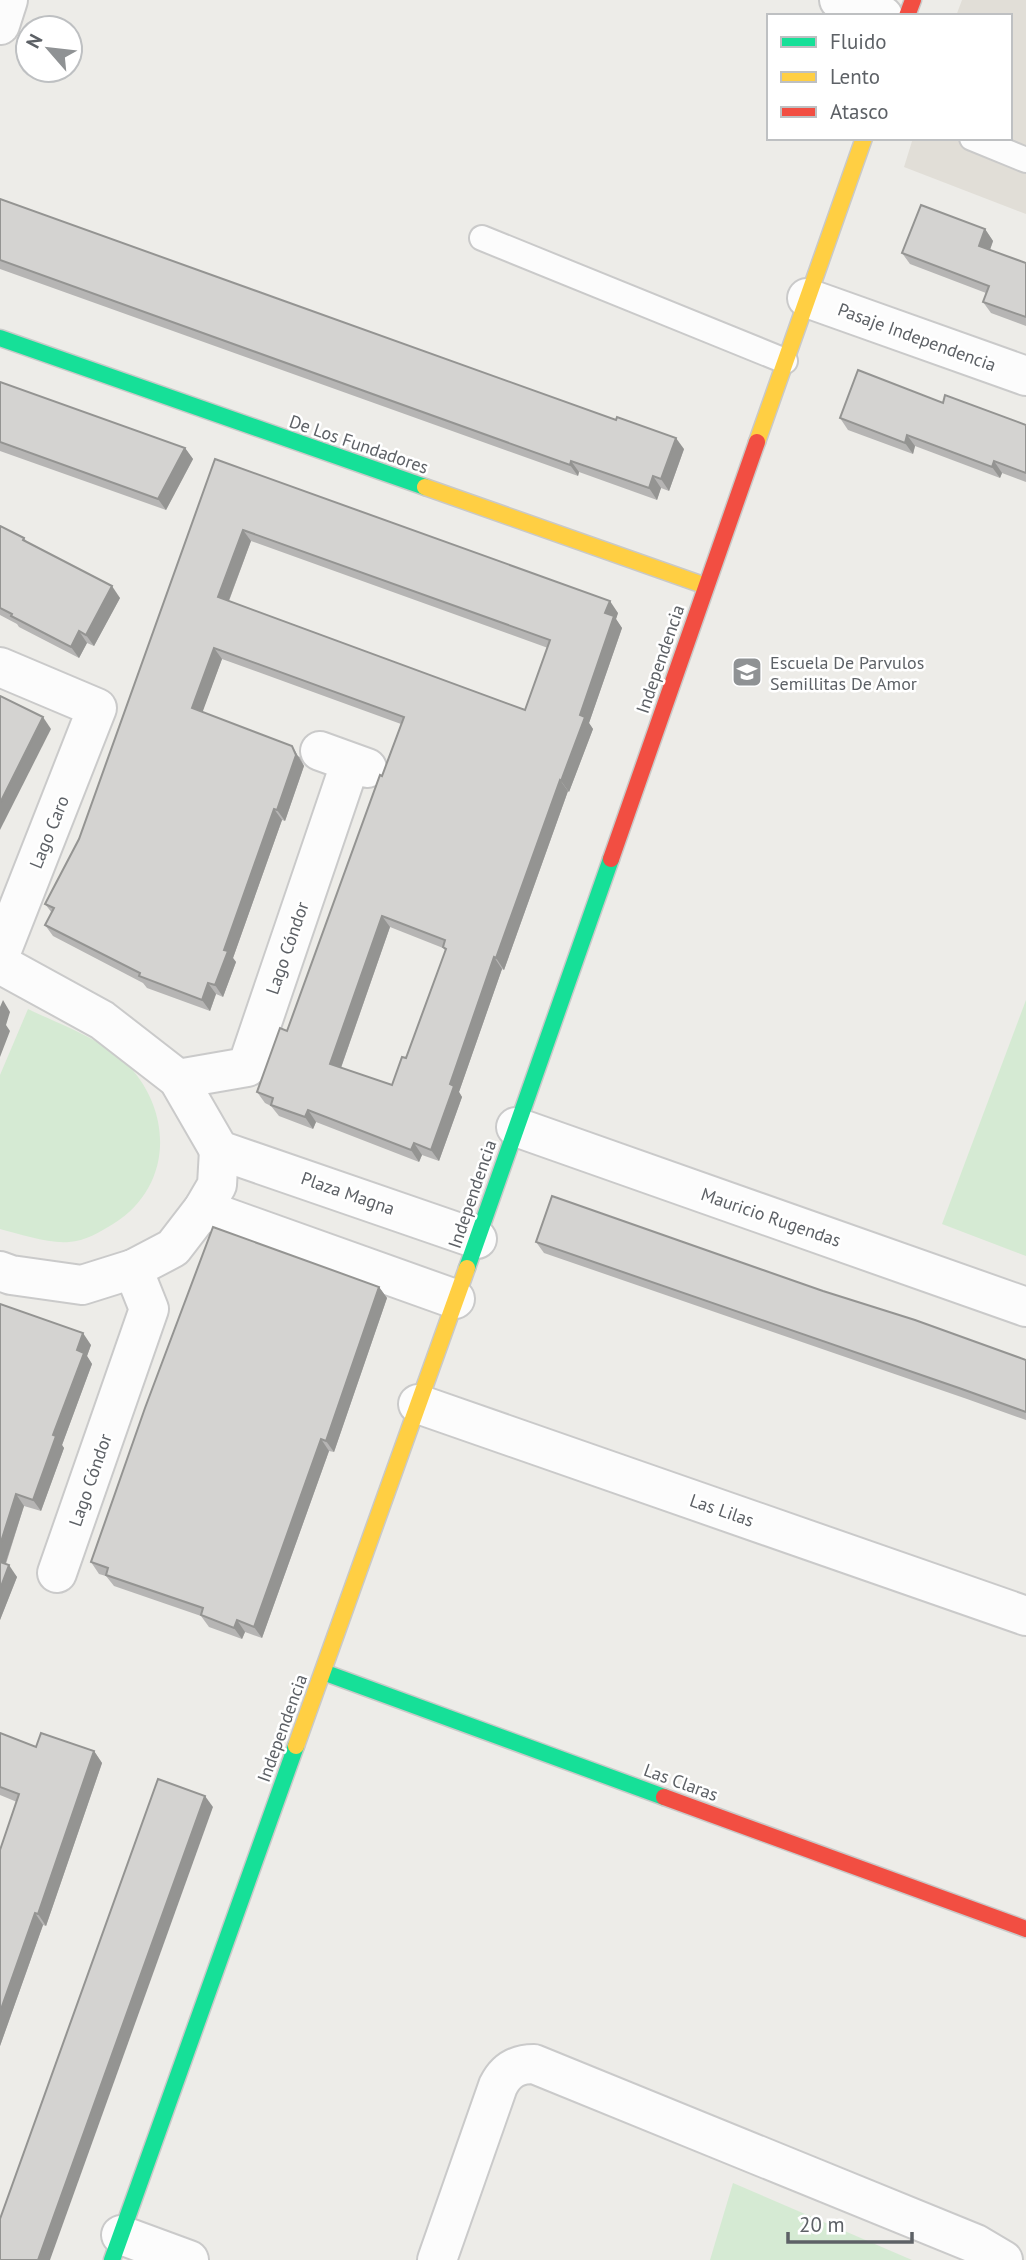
<svg xmlns="http://www.w3.org/2000/svg" width="1026" height="2260" viewBox="0 0 1026 2260" font-family="'PT Sans',sans-serif">
  <rect width="100%" height="100%" fill="#edece8"/>
  <path fill="#e1ded7" d="M962,0H1026V214L904,167L913,138H1010V16H956Z"/>
  <g fill="#d5ead3">
    <path d="M1026,1000V1256L942,1224Z"/>
    <path d="M28,1009C59,1024 107,1041 130,1067C174,1116 171,1188 113,1224C100,1232 85,1241 69,1242C49,1244 20,1234 0,1229V1075Z"/>
    <path d="M733,2183L912,2260H710Z"/>
  </g>
  <g fill="none" stroke-linecap="round" stroke-linejoin="round">
    <g stroke="#cacaca" stroke-width="28">
      <g id="lane">
        <path d="M972,138L1026,160"/>
        <path d="M482,238L785,361"/>
      </g>
    </g>
    <g stroke="#cacaca" stroke-width="42">
      <g id="street">
        <path d="M839,0L883,16"/>
        <path d="M0,25L8,0"/>
        <path d="M807,298L1026,376"/>
        <path d="M0,667L97,708L0,955"/>
        <path d="M320,751L367,768"/>
        <path d="M0,964L102,1020L178,1079L219,1150"/>
        <path d="M178,1079L247,1067L350,764"/>
        <path d="M516,1127L1026,1307"/>
        <path d="M219,1150L477,1239"/>
        <path d="M203,1209L455,1299"/>
        <path d="M0,1271L11,1275L82,1285L133,1269L173,1248L203,1209L217,1185L219,1150"/>
        <path d="M418,1404L1026,1616"/>
        <path d="M57,1573L149,1309L133,1269"/>
        <path d="M121,2235L189,2260"/>
        <path d="M437,2260L498,2086C506,2070 517,2064 534,2064L976,2244L1003,2260"/>
      </g>
    </g>
    <g stroke="#c9c9c8" stroke-width="19">
      <g id="fast">
        <path d="M0,338L425,487"/>
        <path d="M467,1268L611,859"/>
        <path d="M323,1672L664,1797"/>
        <path d="M112,2260L296,1746"/>
      </g>
    </g>
    <g stroke="#c9c9c8" stroke-width="19">
      <g id="slow">
        <path d="M757,442L864,138"/>
        <path d="M425,487L706,586"/>
        <path d="M296,1746L467,1268"/>
      </g>
    </g>
    <g stroke="#c9c9c8" stroke-width="19">
      <g id="jam">
        <path d="M907,16L913,0"/>
        <path d="M611,859L757,442"/>
        <path d="M664,1797L1026,1929"/>
      </g>
    </g>
    <use href="#lane" stroke="#fcfcfc" stroke-width="24"/>
    <use href="#street" stroke="#fcfcfc" stroke-width="38"/>
    <use href="#fast" stroke="#16e098" stroke-width="16"/>
    <use href="#slow" stroke="#ffcf43" stroke-width="16"/>
    <use href="#jam" stroke="#f24e42" stroke-width="16"/>
  </g>
  <g fill="#b6b5b4" fill-rule="evenodd">
    <path d="M0,199L684,449L669,491L661,488L657,500L579,472L578,476L0,269Z"/>
    <path d="M985,229L993,241L990,250L1026,263V326L991,313L983,302L986,293L910,264L902,253Z"/>
    <path d="M0,382L185,448L193,459L166,510L0,451Z"/>
    <path d="M943,403L1026,425V482L1002,473L1000,478L915,446L913,454L848,430L840,418Z"/>
    <path d="M215,459L618,613L616,619L622,628L589,723L593,729L569,792L568,791L504,970L502,969L459,1092L462,1097L439,1161L422,1155L419,1162L316,1122L313,1129L279,1116L271,1106L265,1103L257,1092L287,1031L401,724L222,659L202,712L300,757L304,766L285,821L282,820L233,958L236,962L223,997L216,994L210,1011L147,988L143,983L53,936L45,925L52,913L45,904L79,839ZM251,541L548,648L525,710L229,601ZM390,927L443,948L446,951L406,1058L392,1085L341,1068Z"/>
    <path d="M0,526L24,538L27,542L120,598L94,646L87,643L79,658L19,627L17,624L0,615Z"/>
    <path d="M536,1242L823,1291L1026,1360V1420L967,1399L544,1253Z"/>
    <path d="M379,1287L387,1298L334,1452L329,1451L262,1638L245,1632L242,1639L209,1627L201,1616L114,1586L106,1576L99,1574L91,1562Z"/>
    <path d="M0,1304L91,1345L87,1356L92,1364L62,1445L64,1448L41,1511L24,1506L6,1564L17,1577L0,1620Z"/>
    <path d="M0,1733L36,1747L94,1751L102,1763L46,1926L43,1925L0,2046V1850L17,1802L0,1795Z"/>
  </g>
  <g fill="#949492">
    <path d="M985,229L993,241L987,258L979,246Z"/>
    <path d="M907,435L915,446L913,454L905,443Z"/>
    <path d="M676,438L684,449L669,491L661,479Z"/>
    <path d="M185,448L193,459L166,510L158,499Z"/>
    <path d="M571,461L579,472L578,476L570,465Z"/>
    <path d="M994,461L1002,473L1000,478L992,467Z"/>
    <path d="M653,476L661,488L657,500L649,488Z"/>
    <path d="M243,530L251,541L226,608L218,597Z"/>
    <path d="M112,586L120,598L94,646L86,635Z"/>
    <path d="M610,601L618,613L616,619L622,628L589,723L593,729L569,792L561,781L580,715L605,613Z"/>
    <path d="M79,631L87,643L79,658L71,647Z"/>
    <path d="M214,648L222,659L200,719L192,708Z"/>
    <path d="M43,717L51,729L0,830V803Z"/>
    <path d="M292,746L304,766L285,821L277,810Z"/>
    <path d="M560,780L568,791L504,970L496,958Z"/>
    <path d="M274,809L282,820L233,958L236,962L223,997L215,985L224,950Z"/>
    <path d="M382,916L390,927L338,1076L330,1064Z"/>
    <path d="M494,957L502,969L459,1092L462,1097L439,1161L431,1150L450,1084Z"/>
    <path d="M208,983L216,994L210,1011L202,1000Z"/>
    <path d="M3,1000L10,1012L6,1025L10,1031L0,1057V1007Z"/>
    <path d="M308,1110L316,1122L313,1129L305,1117Z"/>
    <path d="M414,1143L422,1155L419,1162L411,1150Z"/>
    <path d="M379,1287L387,1298L334,1452L326,1441Z"/>
    <path d="M83,1333L91,1345L87,1356L92,1364L62,1445L64,1448L41,1511L33,1500L53,1435L77,1350Z"/>
    <path d="M321,1439L329,1451L262,1638L254,1627Z"/>
    <path d="M16,1494L24,1506L3,1571L0,1567V1545Z"/>
    <path d="M9,1565L17,1577L0,1620V1589Z"/>
    <path d="M237,1620L245,1632L242,1639L234,1628Z"/>
    <path d="M94,1751L102,1763L46,1926L38,1914Z"/>
    <path d="M205,1796L213,1807L50,2260H38Z"/>
    <path d="M35,1913L43,1925L0,2046V2012Z"/>
  </g>
  <g fill="#d4d3d1" stroke="#949492" stroke-width="2" fill-rule="evenodd">
    <path d="M0,199L616,420L617,417L676,438L661,479L653,476L649,488L571,461L570,465L0,260Z"/>
    <path d="M921,205L985,229L979,246L1026,263V317L983,302L989,286L902,253Z"/>
    <path d="M858,370L943,403L945,395L1026,425V473L994,461L992,467L907,435L905,443L840,418Z"/>
    <path d="M0,382L185,448L158,499L0,442Z"/>
    <path d="M215,459L610,601L605,613L614,616L580,715L585,717L561,781L560,780L496,958L494,957L450,1084L454,1086L431,1150L414,1143L411,1150L308,1110L305,1117L271,1105L273,1098L257,1092L280,1028L287,1031L380,775L382,776L404,717L214,648L192,708L292,746L296,755L277,810L274,809L224,950L228,951L215,985L208,983L202,1000L139,976L140,973L45,925L54,908L45,904L79,839ZM243,530L550,640L525,710L218,597ZM382,916L445,940L443,947L446,949L406,1058L402,1057L392,1085L330,1064Z"/>
    <path d="M0,526L24,538L23,540L112,586L86,635L79,631L71,647L11,616L12,614L0,608Z"/>
    <path d="M0,696L43,717L0,803Z"/>
    <path d="M552,1196L823,1291L915,1320L1026,1360V1412L959,1388L536,1242Z"/>
    <path d="M213,1227L379,1287L326,1441L321,1439L254,1627L237,1620L234,1628L201,1615L203,1608L106,1575L108,1568L91,1562L145,1408Z"/>
    <path d="M0,1304L83,1333L77,1350L84,1353L53,1435L56,1436L33,1500L16,1494L0,1545Z"/>
    <path d="M0,1562L9,1565L0,1589Z"/>
    <path d="M0,1733L36,1747L41,1733L94,1751L38,1914L35,1913L0,2012V1850L19,1794L0,1787Z"/>
    <path d="M158,1779L205,1796L38,2260H0V2219Z"/>
  </g>
  <defs>
    <g id="school-square" transform="scale(1.575)"><rect x="-9" y="-9" width="18" height="18" rx="4" fill="#8f9294" stroke="#fff"/><path d="M0-5L7-2L0 1L-7-2ZM-4 1L0 2.5L4 1V4Q0 6-4 4Z" fill="#fff"/></g>
  </defs>
  <g fill-rule="evenodd">
    <use href="#school-square" x="747" y="672"/>
  </g>
  <g text-anchor="middle" dominant-baseline="central" stroke-width="5" stroke-linejoin="round" paint-order="stroke">
    <g font-size="18" fill="#5d6166" stroke="#fff">
      <text transform="translate(917 337) rotate(20)">Pasaje Independencia</text>
      <text transform="translate(359 444) rotate(19)">De Los Fundadores</text>
      <text transform="translate(660 659) rotate(-71)">Independencia</text>
      <text transform="translate(49 832) rotate(-68)">Lago Caro</text>
      <text transform="translate(287 948) rotate(-71)">Lago Cóndor</text>
      <text transform="translate(348 1193) rotate(19)">Plaza Magna</text>
      <text transform="translate(472 1194) rotate(-71)">Independencia</text>
      <text transform="translate(771 1217) rotate(19)">Mauricio Rugendas</text>
      <text transform="translate(90 1480) rotate(-71)">Lago Cóndor</text>
      <text transform="translate(722 1510) rotate(19)">Las Lilas</text>
      <text transform="translate(282 1728) rotate(-70)">Independencia</text>
      <text transform="translate(681 1782) rotate(20)">Las Claras</text>
    </g>
    <g font-size="18" fill="#5d6166" stroke="#fff" text-anchor="start">
      <text x="770" y="662">Escuela De Parvulos<tspan x="770" dy="21">Semillitas De Amor</tspan></text>
    </g>
  </g>
  <rect x="767" y="14" width="245" height="126" fill="#ffffff" stroke="#bec0c2" stroke-width="2"/>
  <rect x="781" y="37" width="35" height="10" fill="#16e098" stroke="#bec0c2" stroke-width="2"/>
  <text x="830" y="49" font-size="21" fill="#5d6166">Fluido</text>
  <rect x="781" y="72" width="35" height="10" fill="#ffcf43" stroke="#bec0c2" stroke-width="2"/>
  <text x="830" y="84" font-size="21" fill="#5d6166">Lento</text>
  <rect x="781" y="107" width="35" height="10" fill="#f24e42" stroke="#bec0c2" stroke-width="2"/>
  <text x="830" y="119" font-size="21" fill="#5d6166">Atasco</text>
  <g transform="translate(49 49) rotate(298)"><circle r="33" fill="#ffffff" stroke="#bec0c2" stroke-width="2"/>
  <path d="M0-5L12 26L0 18L-12 26Z" fill="#8f9294"/>
  <text y="-10" font-size="19" font-weight="bold" text-anchor="middle" fill="#5d6166">N</text>
  </g>
  <path d="M788 2232v10h124v-10" fill="none" stroke="#5d6166" stroke-width="3.5"/>
  <text x="799" y="2232" font-size="21" fill="#5d6166" stroke="#ffffff" stroke-width="5" paint-order="stroke">20 m</text>
</svg>
